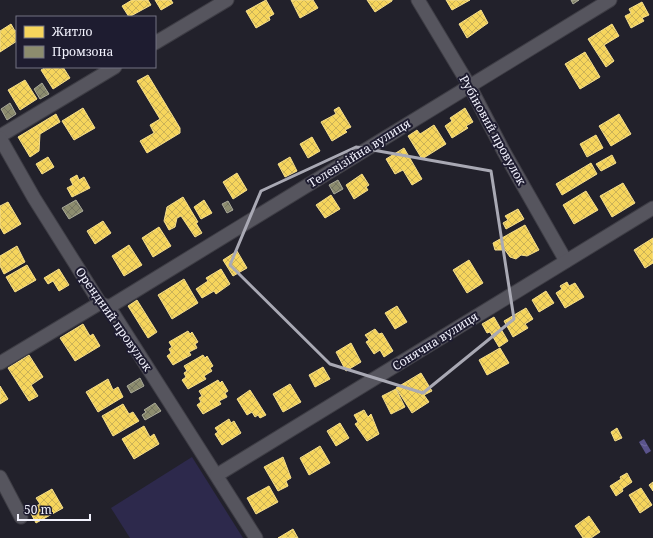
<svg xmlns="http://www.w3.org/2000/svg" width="653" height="538" viewBox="0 0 653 538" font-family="'Noto Serif',serif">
  <defs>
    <pattern id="water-ripples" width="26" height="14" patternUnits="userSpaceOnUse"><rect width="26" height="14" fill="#5a538c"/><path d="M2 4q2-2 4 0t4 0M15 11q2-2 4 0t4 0" fill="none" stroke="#726c9d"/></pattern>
    <pattern id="homes-cross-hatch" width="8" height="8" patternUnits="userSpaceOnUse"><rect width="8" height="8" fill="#f6d55c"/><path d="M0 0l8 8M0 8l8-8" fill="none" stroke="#cbb258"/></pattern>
    <pattern id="industry-cross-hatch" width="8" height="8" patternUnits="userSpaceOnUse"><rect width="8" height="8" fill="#8c8c6e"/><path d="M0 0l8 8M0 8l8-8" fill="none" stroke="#757562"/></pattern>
  </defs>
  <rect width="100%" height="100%" fill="#22212b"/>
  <path fill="#2d294c" d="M192,457L243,538H130L111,508Z"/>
  <path fill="url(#water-ripples)" d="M644,439L651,451L646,454L639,442Z"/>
  <g fill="url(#homes-cross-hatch)" stroke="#f5de8c">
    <path d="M132,0H148L151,5L129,17L122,6Z"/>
    <path d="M155,0H171L173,3L161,10Z"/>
    <path d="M266,0L274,14L269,17L270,20L256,28L246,11Z"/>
    <path d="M291,0H313L318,8L300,18Z"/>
    <path d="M367,0H392V1L375,12Z"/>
    <path d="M446,0H470L452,10Z"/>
    <path d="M642,2L649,15L642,18L644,21L631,28L625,16L631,13L629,9Z"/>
    <path d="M481,10L488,23L467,38L459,24Z"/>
    <path d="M11,24L15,31L17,30V41L0,52V31Z"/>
    <path d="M612,24L619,36L604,45L614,61L606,67L588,39Z"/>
    <path d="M585,52L600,77L580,89L565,64Z"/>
    <path d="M46,67H63L70,78L53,89L41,70Z"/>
    <path d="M148,75L180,128V133L147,153L140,141L154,133L150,125L160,119L137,81Z"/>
    <path d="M25,80L37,99L20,110L8,90Z"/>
    <path d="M339,107L351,127L345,130L347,132L332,141L321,122L336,114L334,110Z"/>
    <path d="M83,108L95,128L74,140L62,121Z"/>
    <path d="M465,108L473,122L466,126L468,128L452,138L445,126L452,121L450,118Z"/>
    <path d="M56,114L60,122L40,134L39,151L30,157L18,137Z"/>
    <path d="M619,114L631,134L611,146L599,126Z"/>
    <path d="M434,125L446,144L422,159L408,136L417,130L420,134Z"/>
    <path d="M596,135L603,148L587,157L580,144Z"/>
    <path d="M312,137L320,151L308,158L300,144Z"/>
    <path d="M404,148L422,179L412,185L403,170L395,174L386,159Z"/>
    <path d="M612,155L616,163L601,171L596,164Z"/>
    <path d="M48,157L54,167L42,174L36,164Z"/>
    <path d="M290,157L297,171L285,177L278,164Z"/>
    <path d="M591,163L597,174L562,195L556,184Z"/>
    <path d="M237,173L247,190L233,199L223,182Z"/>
    <path d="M362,174L369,185L366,187L368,190L354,199L346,185Z"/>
    <path d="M77,175L79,180L84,177L90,188L72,197L67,188L73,185L70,179Z"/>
    <path d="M623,183L635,203L612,217L600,196Z"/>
    <path d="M586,191L598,210L574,224L563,205Z"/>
    <path d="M331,195L340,209L325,218L316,205Z"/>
    <path d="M183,197L198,222L196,223L202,233L195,237L181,216L177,218L175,227L169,230L164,221L167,207Z"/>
    <path d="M204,200L212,213L201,219L194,207Z"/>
    <path d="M8,202L21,224L4,234L0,227V206Z"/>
    <path d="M518,209L524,219L506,229L503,223L508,220L505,216Z"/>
    <path d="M103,221L111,233L95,244L87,231Z"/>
    <path d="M525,225L539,250L527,256L521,255L516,259L510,257L505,250H495L493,243Z"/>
    <path d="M159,227L171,246L153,257L142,238Z"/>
    <path d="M653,238V263L645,268L634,250Z"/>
    <path d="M129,245L142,265L124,276L112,256Z"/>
    <path d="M17,246L25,262L4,274L0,266V256Z"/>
    <path d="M237,251L247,268L233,276L223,260Z"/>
    <path d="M469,260L483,283L467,293L453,270Z"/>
    <path d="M27,265L36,280L15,292L6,277Z"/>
    <path d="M59,269L69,285L59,291L53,281L48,284L44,278Z"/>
    <path d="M221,269L230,284L216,294L214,291L202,298L196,289L208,281L206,278Z"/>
    <path d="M184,279L198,303L172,319L158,295Z"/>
    <path d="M567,282L569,286L575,283L584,297L565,308L556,293L562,289L560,286Z"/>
    <path d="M546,291L554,303L539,312L532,300Z"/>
    <path d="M137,300L157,332L148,338L128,306Z"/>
    <path d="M397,306L407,322L395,329L385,313Z"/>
    <path d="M526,308L533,319L525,324L528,328L513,337L504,321Z"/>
    <path d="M494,317L508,341L499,347L490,332L487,333L482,324Z"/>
    <path d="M83,324L90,336L93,334L100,346L75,361L60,338Z"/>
    <path d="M375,329L379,334L382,333L393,351L384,357L380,350L374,354L366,342L369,340L365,335Z"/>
    <path d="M188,331L190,334L192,332L198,342L195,344L197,348L189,352L191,355L173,365L167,356L171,353L169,349L172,347L169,342Z"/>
    <path d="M351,343L361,362L346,371L336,352Z"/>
    <path d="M500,348L509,363L487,375L479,360Z"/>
    <path d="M29,355L43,377L31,385L38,396L29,401L8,368Z"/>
    <path d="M203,355L205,358L207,356L213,366L210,368L212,371L204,376L206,379L188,389L182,380L186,377L184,373L187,371L184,366Z"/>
    <path d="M323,367L330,379L315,387L309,375Z"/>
    <path d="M421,373L432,391L424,395L429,402L412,413L396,388Z"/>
    <path d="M108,379L113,390L118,387L123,397L98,412L86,392Z"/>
    <path d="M218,380L220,383L222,381L228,391L225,393L227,397L219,401L221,404L203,414L197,405L201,402L199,398L202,396L199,391Z"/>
    <path d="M290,384L301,402L283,412L273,394Z"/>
    <path d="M0,386L8,399L0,404Z"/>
    <path d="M396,389L405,407L391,414L382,396Z"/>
    <path d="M250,390L266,415L260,418L258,415L255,417L252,412L247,415L237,399Z"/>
    <path d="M123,404L129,414L133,412L139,421L113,436L102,416Z"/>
    <path d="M364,410L368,417L371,414L379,434L367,441L355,424L358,422L354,415Z"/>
    <path d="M229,419L231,423L234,421L241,433L222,445L215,434L218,432L215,428Z"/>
    <path d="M340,423L349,438L336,446L327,431Z"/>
    <path d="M144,426L150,437L154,434L159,444L134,459L122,439Z"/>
    <path d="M617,428L622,438L615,441L611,432Z"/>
    <path d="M320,446L330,463L309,475L300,458Z"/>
    <path d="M283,457L291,478L286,481L288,486L278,491L264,467Z"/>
    <path d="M627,473L632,482L622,489L623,491L616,496L610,486L621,479L620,477Z"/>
    <path d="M653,482V491L649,485Z"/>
    <path d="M269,486L278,502L256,514L247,498Z"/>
    <path d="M641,488L652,505L640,513L629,495Z"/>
    <path d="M52,489L63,508L36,523L29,510L40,504L36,498Z"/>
    <path d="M589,516L600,532L591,538H583L575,526Z"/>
    <path d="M293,529L298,538H278Z"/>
  </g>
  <g fill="url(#industry-cross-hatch)" stroke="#abab99">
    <path d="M571,0H579L573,4Z"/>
    <path d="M42,83L49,94L40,99L34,89Z"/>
    <path d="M10,103L16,114L7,120L1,109Z"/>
    <path d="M338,180L343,189L334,194L329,185Z"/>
    <path d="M76,200L83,211L69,219L62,208Z"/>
    <path d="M228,201L233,210L227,213L222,204Z"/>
    <path d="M140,378L144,386L131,393L127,386Z"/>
    <path d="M155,403L161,411L145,420L142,415L146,412L144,410Z"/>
  </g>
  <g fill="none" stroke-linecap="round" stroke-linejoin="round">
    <g stroke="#3e3d45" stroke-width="15">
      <g id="minor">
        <path d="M418,0L469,85L504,152L566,261"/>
        <path d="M155,43L227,0"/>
        <path d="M0,136L115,67"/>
        <path d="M0,138L34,198L100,303L109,307L256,538"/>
        <path d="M109,307L610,0"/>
        <path d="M0,363L100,303"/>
        <path d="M217,475L653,208"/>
        <path d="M0,477L21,517"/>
      </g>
    </g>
    <use href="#minor" stroke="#56555e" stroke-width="13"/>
  </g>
  <path fill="none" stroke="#a9a9b4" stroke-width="3" stroke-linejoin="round" d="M356,147L491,171L514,319L423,393L330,364L230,265L261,191Z"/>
  <g text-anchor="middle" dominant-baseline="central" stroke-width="4" stroke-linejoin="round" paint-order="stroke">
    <g font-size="12" fill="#f2f2fd" stroke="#1e1c30">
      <text transform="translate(493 130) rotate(61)">Рубіновий провулок</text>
      <text transform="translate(359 153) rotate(-32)">Телевізійна вулиця</text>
      <text transform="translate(114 319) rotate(55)">Орендний провулок</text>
      <text transform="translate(435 341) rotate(-32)">Сонячна вулиця</text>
    </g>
  </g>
  <rect x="16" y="16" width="140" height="52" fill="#1e1c30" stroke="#737282"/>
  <rect x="24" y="26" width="20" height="12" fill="#f6d55c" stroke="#737282"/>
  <text x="52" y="36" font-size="12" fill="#f2f2fd">Житло</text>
  <rect x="24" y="46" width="20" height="12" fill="#8c8c6e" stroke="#737282"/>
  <text x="52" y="56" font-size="12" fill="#f2f2fd">Промзона</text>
  <path d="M18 514v6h72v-6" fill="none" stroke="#f2f2fd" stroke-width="2"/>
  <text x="24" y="514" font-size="12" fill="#f2f2fd" stroke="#1e1c30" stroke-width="3" paint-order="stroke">50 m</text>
</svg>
